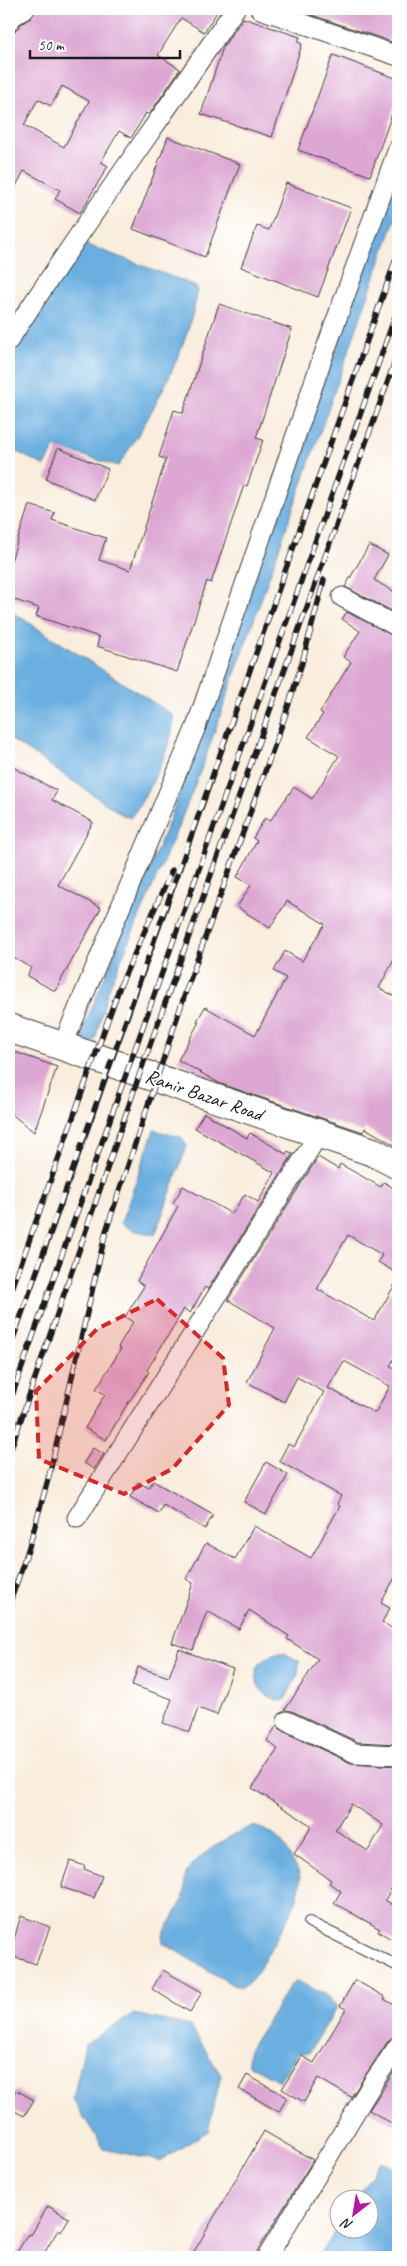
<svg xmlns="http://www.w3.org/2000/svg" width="407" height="2266" viewBox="0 0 407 2266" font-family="Caveat,sans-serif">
  <rect width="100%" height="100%" fill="#fff"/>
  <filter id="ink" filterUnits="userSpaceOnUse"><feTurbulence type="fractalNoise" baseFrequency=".02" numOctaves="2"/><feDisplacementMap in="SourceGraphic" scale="10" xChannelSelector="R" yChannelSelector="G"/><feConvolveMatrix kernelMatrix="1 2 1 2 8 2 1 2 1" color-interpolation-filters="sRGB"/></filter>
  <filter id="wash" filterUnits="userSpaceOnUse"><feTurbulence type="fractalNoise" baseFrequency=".0096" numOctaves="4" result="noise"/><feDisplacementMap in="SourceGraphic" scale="20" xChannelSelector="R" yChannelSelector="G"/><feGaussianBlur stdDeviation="1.12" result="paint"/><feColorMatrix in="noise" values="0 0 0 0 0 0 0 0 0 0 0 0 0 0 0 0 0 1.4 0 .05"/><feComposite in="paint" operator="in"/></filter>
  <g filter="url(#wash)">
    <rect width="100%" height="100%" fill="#f9eddd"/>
    <g fill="#6aafe0" stroke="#43667e">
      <path d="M398,172V211L202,767L178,827L107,993L95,1040L90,1043L80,1040L81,1034L171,816Z"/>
      <path d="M80,242L191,284L198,289C188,349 152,416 118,466L55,447L45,466L9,448V351Z"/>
      <path d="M9,610L173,715C178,736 145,801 130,818L123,815L9,738Z"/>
      <path d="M154,1130L181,1137L187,1146L155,1235L132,1230L121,1223Z"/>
      <path d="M277,1653H284L299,1661L298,1674L285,1700C268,1703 250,1684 258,1667C261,1660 270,1656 277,1653Z"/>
      <path d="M253,1826C271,1831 282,1838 290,1856C292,1862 297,1867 299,1873C306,1895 279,1933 269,1951C262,1963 255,1982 241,1987L228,1982L163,1943V1935C168,1925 182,1906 184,1894C186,1886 183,1880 187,1872C197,1855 234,1832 253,1826Z"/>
      <path d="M296,1981L327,1995L337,2007L309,2053L299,2052L279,2081L248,2064V2052L291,1984Z"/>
      <path d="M134,2014L190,2026L221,2075L208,2131L160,2161L104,2149L73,2100L85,2044Z"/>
      <path d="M381,2161L398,2171V2257H318L339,2224L340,2228H370V2198H356Z"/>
    </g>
    <g id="blocks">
      <g fill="#dda7d3" fill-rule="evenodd">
        <path d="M36,9H219L204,32L181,18L158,55L180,69L149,115L146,113L131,138L119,131L101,162L108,166L80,213L55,199L60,190L24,171L9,199V33L14,32L21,24L31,18ZM62,86L89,101L64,147L24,125L38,99L51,106Z"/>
        <path d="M294,9H398V44Z"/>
        <path d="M243,18L300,37L298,42L302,44L272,137L201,114L223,47Z"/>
        <path d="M333,55L398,79V97L370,176L298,150Z"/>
        <path d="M168,137L240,164L205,257L133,229Z"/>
        <path d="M286,183L351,208L318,297L241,267L257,226L269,230Z"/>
        <path d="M219,304L292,329L256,438L263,440L247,486L244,485L211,583L207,581L177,672L97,646L99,637L36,616L39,608L9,598V567L29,505L55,513L52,520L106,538L99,560L130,570L166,459L159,457L174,410L183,413Z"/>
        <path d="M58,448L108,469L95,500L46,479Z"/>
        <path d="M369,545L388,555L374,580L398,594V614L345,587Z"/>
        <path d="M347,612L398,638V952L379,988L398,998V1147L365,1128L363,1132L221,1084L178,1060L199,1022L197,1021L205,1007L255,1035L257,1032L286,978L274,971L285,951L302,961L325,924L287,901L270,928L237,907L251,885L237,877L257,841L253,838L265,818L270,821L294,787L312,799L339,756L308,737L323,714L320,712L351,662L343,657L360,631L342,619Z"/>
        <path d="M9,765L57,791L52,800L93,822L58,885L101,908L55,991L27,976L31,968L9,955Z"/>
        <path d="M9,1050L57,1067L34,1132L9,1112Z"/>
        <path d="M204,1113L247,1138L250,1133L286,1154L288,1151L293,1154L208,1289L205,1287L190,1313L184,1309L147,1370L149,1372L126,1406L106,1440L85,1428L105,1394L96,1389L121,1349L118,1347L133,1322L125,1317L144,1286L137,1281L178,1206L173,1203L183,1186L232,1214L245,1194L258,1202L275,1173L195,1128Z"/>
        <path d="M318,1157L338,1169L340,1164L381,1187L384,1182L398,1191V1274L378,1262L382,1255L348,1235L317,1289L374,1321L398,1279V1350L390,1366L398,1370V1572L381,1603L390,1608L382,1622L398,1632V1744L358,1742L292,1711L285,1710L318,1659L287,1639L289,1636L249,1610L239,1629L207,1611L193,1650L172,1643L193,1583L186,1579L206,1543L235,1559L254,1526L311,1558L340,1506L337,1504L341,1496L279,1461L288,1444L294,1447L324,1392L297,1377L284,1402L247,1382L275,1328L228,1300ZM344,1361L390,1386L375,1413L328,1388Z"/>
        <path d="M93,1448L104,1454L94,1469L84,1463Z"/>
        <path d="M266,1462L288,1475L266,1514L244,1502Z"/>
        <path d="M153,1481L213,1515L205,1529L163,1505L159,1513L130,1497L138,1482L149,1488Z"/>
        <path d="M179,1649L233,1669L217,1715L198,1708L190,1732L163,1723L172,1699L132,1685L138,1667L169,1677Z"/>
        <path d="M277,1725L282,1731L351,1763L398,1766V1877L385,1900L398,1908V1943L378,1931L380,1929L334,1903L341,1891L329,1883L331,1880L294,1854L312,1826L252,1788L278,1749L267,1741ZM351,1804L383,1825L368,1851L335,1830Z"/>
        <path d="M70,1861L85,1866L84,1869L102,1876L94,1898L61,1887Z"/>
        <path d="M21,1916L50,1927L36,1964L9,1955Z"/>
        <path d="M163,1970L202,1992L190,2012L152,1989Z"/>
        <path d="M355,1980L385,1997L384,1999L398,2007V2035L389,2040L351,2097L318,2078L304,2102L282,2089L302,2056L314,2063L346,2009L340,2006Z"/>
        <path d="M398,2066V2127L369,2110Z"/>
        <path d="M247,2075L287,2097L279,2112L239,2089Z"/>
        <path d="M16,2090L34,2100L24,2116L9,2108V2102Z"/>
        <path d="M264,2131L313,2160L257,2251L256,2257H191Z"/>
        <path d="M48,2206L69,2218L61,2232L58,2230L42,2257H14L28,2234L31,2235Z"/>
      </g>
    </g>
  </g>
  <g filter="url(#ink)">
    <use href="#blocks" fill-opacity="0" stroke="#3d3b39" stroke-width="1"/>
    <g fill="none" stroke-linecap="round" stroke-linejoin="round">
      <g stroke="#3d3b39" stroke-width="12">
        <path id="service" d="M309,1922L398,1966"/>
      </g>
      <g stroke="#3d3b39" stroke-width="21">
        <g id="minor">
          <path d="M260,9L398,56"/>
          <path d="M9,22L13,16L25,9"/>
          <path d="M9,340C81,228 160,120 235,9"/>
          <path d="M342,597L398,627"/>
          <path d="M62,1047L196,727L320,365L398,149"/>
          <path d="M77,1518L319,1134"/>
          <path d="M287,1721L355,1753L398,1755"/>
          <path d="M267,2257L374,2081L398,2046"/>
        </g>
      </g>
      <g stroke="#3d3b39" stroke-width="30">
        <path id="secondary" d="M9,1028L373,1152L398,1165"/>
      </g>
      <use href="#service" stroke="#fff" stroke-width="10"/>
      <use href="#minor" stroke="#fff" stroke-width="19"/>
      <use href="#secondary" stroke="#fff" stroke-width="28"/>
      <g stroke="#1c1c1c" stroke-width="5.5">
        <g id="rail">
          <path d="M9,1297L120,986L172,870"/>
          <path d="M9,1350C136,984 269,619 398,253"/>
          <path d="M9,1404L398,308"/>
          <path d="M9,1454L140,1073L398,353"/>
          <path d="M9,1605L28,1550L49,1476L106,1231L188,985L285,716L302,663L324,580"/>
        </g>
      </g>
      <use href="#rail" stroke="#fff" stroke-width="4" stroke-dasharray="11" stroke-linecap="butt"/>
    </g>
  </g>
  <path fill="#d62828" fill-opacity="0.2" stroke="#d62828" stroke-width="4" stroke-dasharray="10 6" stroke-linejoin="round" d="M157,1299L223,1358L229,1405L172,1469L124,1494L39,1459L36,1391L97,1329Z"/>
  <g text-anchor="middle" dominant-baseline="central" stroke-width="4" stroke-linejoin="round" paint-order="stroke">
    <g font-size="20" fill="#1c1c1c" stroke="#fff">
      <text transform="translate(204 1095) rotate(19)">Ranir Bazar Road</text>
    </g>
  </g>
  <rect width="407" height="2266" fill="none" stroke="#fff" stroke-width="30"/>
  <g transform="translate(354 2214) rotate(211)"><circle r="24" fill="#ffffff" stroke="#a4a4a4"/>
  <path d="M0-4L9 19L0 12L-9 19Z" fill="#b5179e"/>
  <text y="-8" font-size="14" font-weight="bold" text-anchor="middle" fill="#1c1c1c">N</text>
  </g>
  <path d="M30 50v8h150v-8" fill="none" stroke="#1c1c1c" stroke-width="2.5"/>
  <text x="38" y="50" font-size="15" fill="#1c1c1c" stroke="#ffffff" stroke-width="4" paint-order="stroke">50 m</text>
</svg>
